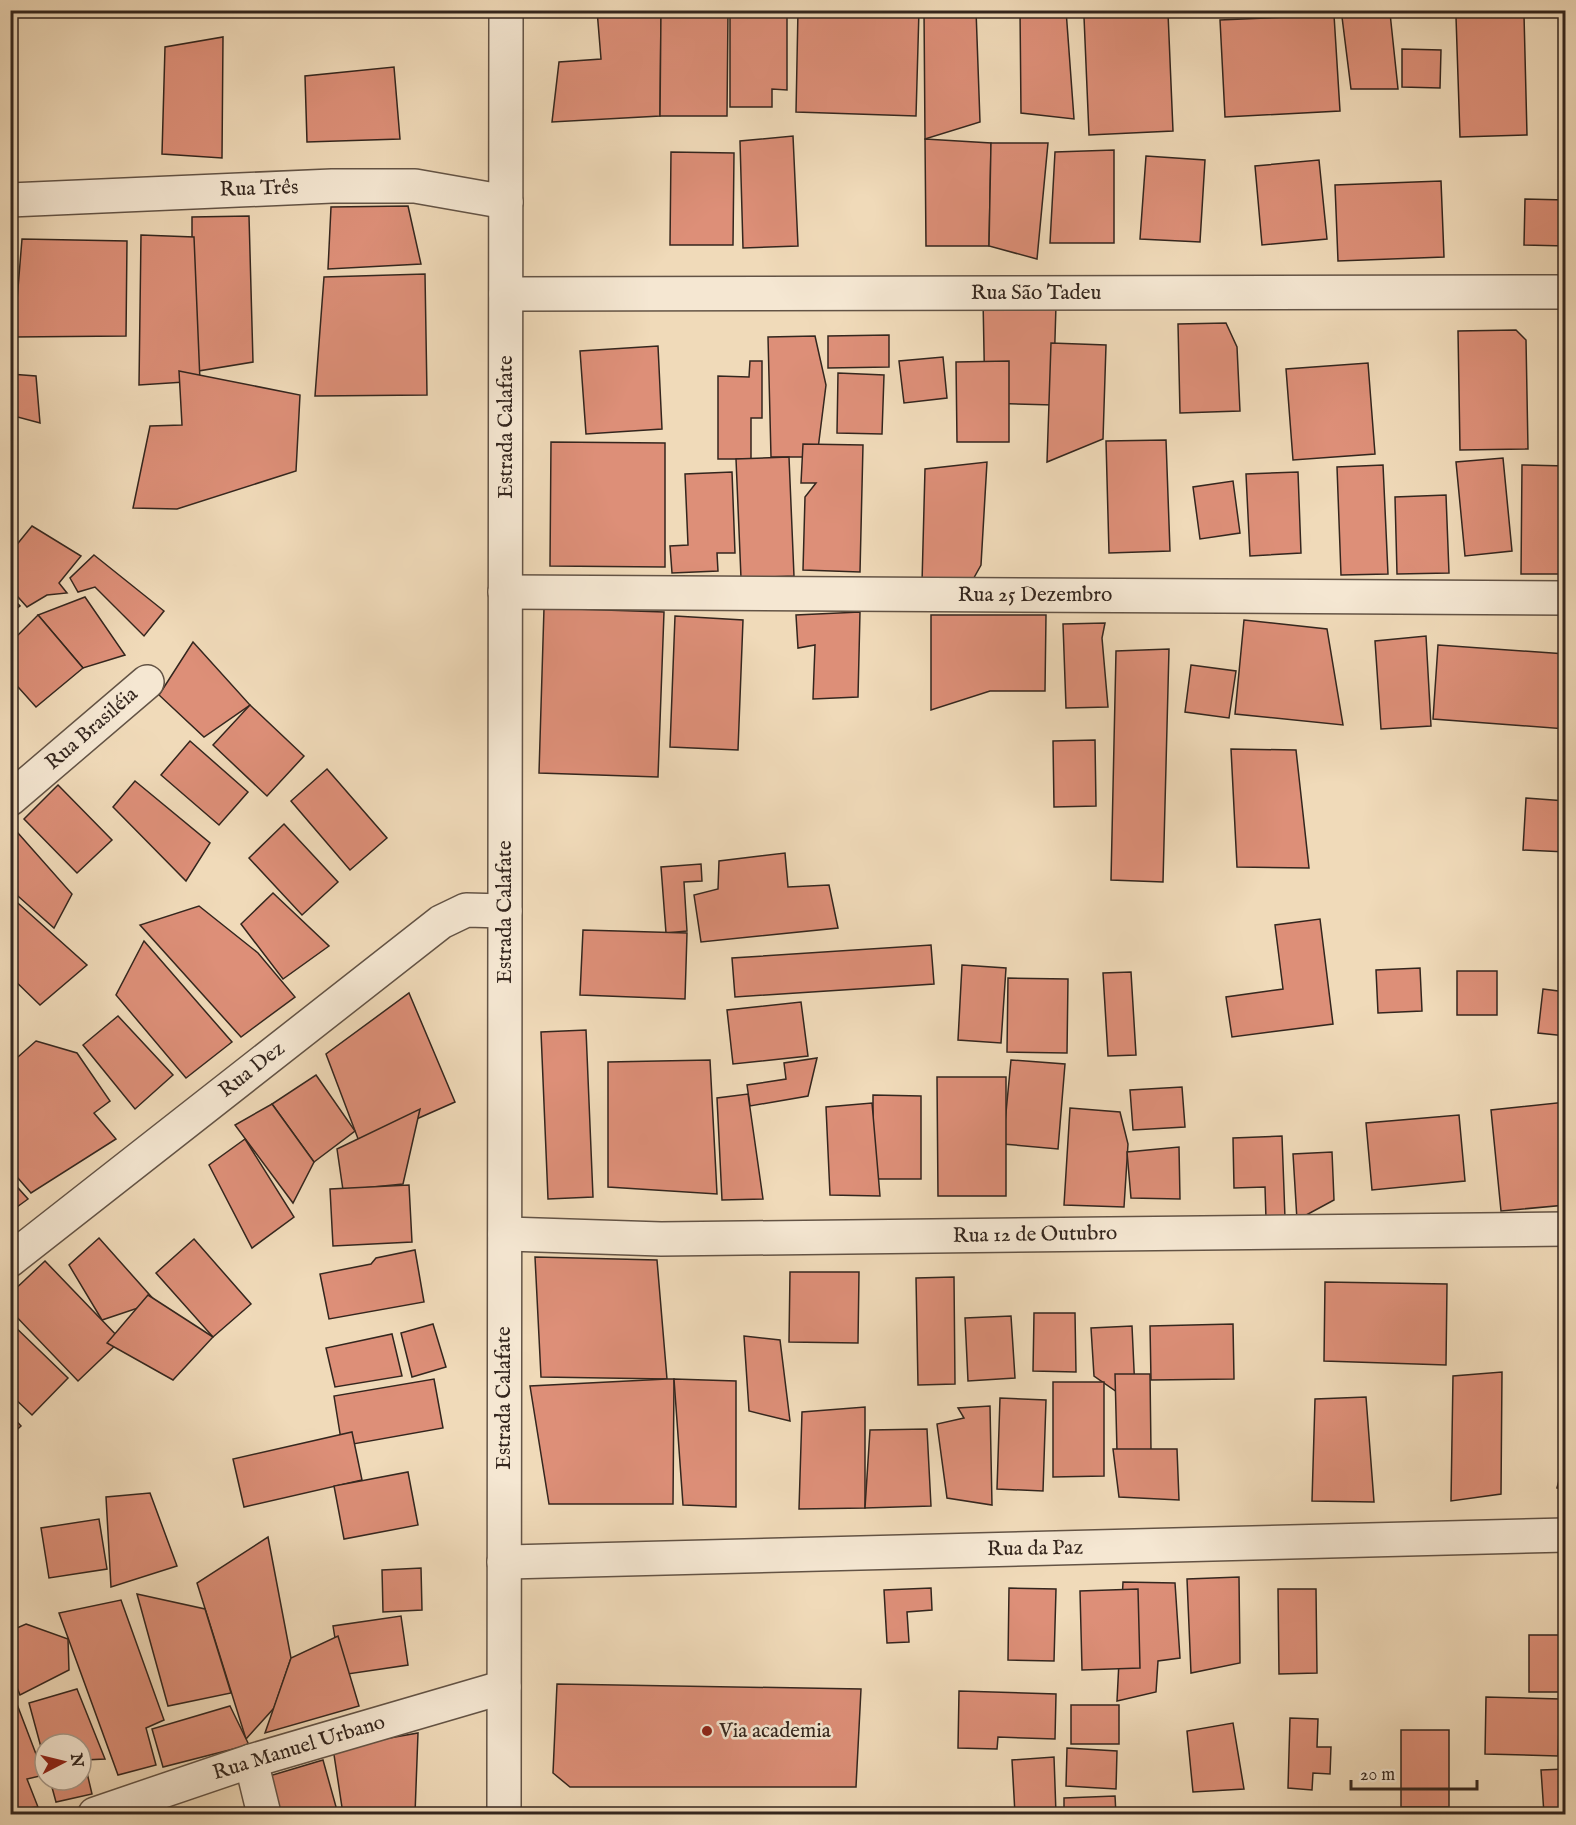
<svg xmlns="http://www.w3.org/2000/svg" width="1576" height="1825" viewBox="0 0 1576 1825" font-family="'IM FELL English',serif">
  <rect width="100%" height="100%" fill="#f0dab9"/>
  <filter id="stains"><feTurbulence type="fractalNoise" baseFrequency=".00333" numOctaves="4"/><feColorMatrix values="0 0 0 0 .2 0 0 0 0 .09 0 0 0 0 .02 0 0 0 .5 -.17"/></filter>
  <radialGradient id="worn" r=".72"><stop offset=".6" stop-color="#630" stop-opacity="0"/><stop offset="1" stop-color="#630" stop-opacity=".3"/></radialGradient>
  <g fill="#dd8f78" stroke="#34261e" stroke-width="1.5">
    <path d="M597,10H661L660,116L552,122L559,62L601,59Z"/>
    <path d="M661,10H728L727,116H660Z"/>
    <path d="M730,10H787V90L772,89V107H730Z"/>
    <path d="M798,10H919L916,116L796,112Z"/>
    <path d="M924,10H976L980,122L925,139Z"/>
    <path d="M1020,10H1066L1074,119L1021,113Z"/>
    <path d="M1168,13L1173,131L1089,135L1084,17Z"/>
    <path d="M1390,13L1398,89H1351L1342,17Z"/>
    <path d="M1334,15L1340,111L1225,117L1220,20Z"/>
    <path d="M1524,15L1527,135L1460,137L1456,17Z"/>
    <path d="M223,37L222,158L162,154L165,47Z"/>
    <path d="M1402,49L1441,50L1440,88L1402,87Z"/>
    <path d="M394,67L400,139L307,142L305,76Z"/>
    <path d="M793,136L798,246L743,248L740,141Z"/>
    <path d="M925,139L991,143L989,246H926Z"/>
    <path d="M991,143H1048L1037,259L989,246Z"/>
    <path d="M1114,150V243H1050L1055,152Z"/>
    <path d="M671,152L734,153L733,245H670Z"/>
    <path d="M1146,156L1205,160L1200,242L1140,239Z"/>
    <path d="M1319,160L1327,239L1262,245L1255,166Z"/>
    <path d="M1441,181L1444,257L1338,261L1335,185Z"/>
    <path d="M1525,199L1566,200V246L1524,245Z"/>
    <path d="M408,206L421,264L328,269L331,207Z"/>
    <path d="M249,216L253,362L192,372V217Z"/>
    <path d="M141,235L194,237L200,381L139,385Z"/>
    <path d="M22,239L127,241L126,336L14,337Z"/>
    <path d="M425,274L427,395L315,396L324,277Z"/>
    <path d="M983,299L1056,305L1053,405L985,403Z"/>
    <path d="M1226,323L1237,347L1240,411L1180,413L1178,324Z"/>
    <path d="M1516,330L1526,340L1528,449L1460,450L1458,331Z"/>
    <path d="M889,335V367L828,368V336Z"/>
    <path d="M815,336L826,385L817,457H771L768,337Z"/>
    <path d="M1051,343L1106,345L1103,439L1047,462Z"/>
    <path d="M658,346L662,429L586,434L580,351Z"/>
    <path d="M943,357L947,398L904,403L899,361Z"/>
    <path d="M750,361H762V418H751V459H718V376L749,377Z"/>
    <path d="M1009,361V442H957L956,362Z"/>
    <path d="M1368,363L1375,454L1293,460L1286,369Z"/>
    <path d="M179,371L300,395L296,471L177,509L133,508L150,426L182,425Z"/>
    <path d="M838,373L884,375L882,434L837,433Z"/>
    <path d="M10,374L36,376L40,423L10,415Z"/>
    <path d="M1166,440L1170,551L1109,553L1106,441Z"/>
    <path d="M551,442L665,443V567L550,566Z"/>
    <path d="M803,444L863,445L860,572L803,570L805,497L816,483H801Z"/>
    <path d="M789,457L794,576L741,578L736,459Z"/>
    <path d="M1503,458L1512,551L1465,556L1456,462Z"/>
    <path d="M987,462L981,565L971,583H922L925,469Z"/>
    <path d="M1383,465L1388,574L1341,575L1337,467Z"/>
    <path d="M1522,465L1566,466V574H1521Z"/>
    <path d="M732,472L735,553H717L718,571L672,573L670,546L688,545L685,474Z"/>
    <path d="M1298,472L1301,553L1250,556L1246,474Z"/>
    <path d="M1233,481L1240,533L1200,539L1193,487Z"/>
    <path d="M1446,495L1449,573L1397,574L1395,497Z"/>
    <path d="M32,526L81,556L59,583L67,593L47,595L27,607L10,588V553Z"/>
    <path d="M94,555L164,611L144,636L95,587L78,592L70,578Z"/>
    <path d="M10,596L20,606L10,614Z"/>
    <path d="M85,597L125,655L83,668L38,615Z"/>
    <path d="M544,608L664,612L658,777L539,773Z"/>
    <path d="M860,612L858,697L813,699L815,645L798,648L796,615Z"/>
    <path d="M38,615L83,668L36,707L10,678V643Z"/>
    <path d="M931,615H1046L1045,691H990L931,710Z"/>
    <path d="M675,616L743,620L738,750L670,747Z"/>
    <path d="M1244,620L1327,629L1343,725L1235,714Z"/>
    <path d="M1105,623L1102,638L1108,707L1066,708L1063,624Z"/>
    <path d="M1426,636L1431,726L1381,729L1375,641Z"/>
    <path d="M193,642L250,705L204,737L159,695Z"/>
    <path d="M1438,645L1566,654V729L1433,719Z"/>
    <path d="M1169,649L1163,882L1111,880L1116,651Z"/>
    <path d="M1191,665L1236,671L1229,718L1185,712Z"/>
    <path d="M250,705L304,756L267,796L213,745Z"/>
    <path d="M1095,740L1096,806L1054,807L1053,741Z"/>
    <path d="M190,741L248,792L219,825L161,775Z"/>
    <path d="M1231,749L1296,750L1309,868L1237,867Z"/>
    <path d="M327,769L387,838L350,870L291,801Z"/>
    <path d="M135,781L210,843L186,881L113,807Z"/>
    <path d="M58,785L112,840L77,873L24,819Z"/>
    <path d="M1526,798L1566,801V852L1523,850Z"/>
    <path d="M10,824L72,894L54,928L10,889Z"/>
    <path d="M284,824L338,882L302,915L249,858Z"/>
    <path d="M785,853L788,887L829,885L838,928L701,942L694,895L718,889L719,861Z"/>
    <path d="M701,864L702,881L684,882L687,931L666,933L661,867Z"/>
    <path d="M273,893L329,946L283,979L241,924Z"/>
    <path d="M10,896L87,965L40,1005L10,976Z"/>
    <path d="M199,906L258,953L295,997L241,1037L140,925Z"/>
    <path d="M1320,919L1333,1024L1232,1037L1226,997L1283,989L1275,925Z"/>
    <path d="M583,930L687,933L685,999L580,995Z"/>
    <path d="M144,941L232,1042L186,1078L116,995Z"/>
    <path d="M931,945L934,984L735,997L732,958Z"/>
    <path d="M962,965L1006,968L1001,1043L958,1040Z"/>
    <path d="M1420,968L1422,1011L1378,1013L1376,970Z"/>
    <rect x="1457" y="971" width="40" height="44"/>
    <path d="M1131,972L1136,1055L1108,1056L1103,973Z"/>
    <path d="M1008,978L1068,979L1067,1053L1007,1052Z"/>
    <path d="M1543,989L1566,992V1036L1538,1033Z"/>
    <path d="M409,993L455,1102L360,1144L326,1054Z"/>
    <path d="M801,1002L808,1056L733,1064L727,1010Z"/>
    <path d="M118,1016L173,1075L135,1109L83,1045Z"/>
    <path d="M586,1030L593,1197L548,1199L541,1032Z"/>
    <path d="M36,1041L77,1053L110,1101L94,1113L116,1139L31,1193L10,1169V1064Z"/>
    <path d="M817,1058L808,1096L750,1106L747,1085L786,1079L784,1063Z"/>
    <path d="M710,1060L717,1194L608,1187V1062Z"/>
    <path d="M1011,1060L1065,1064L1058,1149L1003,1144Z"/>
    <path d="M316,1075L355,1131L314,1162L272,1104Z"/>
    <path d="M937,1077H1006V1196H938Z"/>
    <path d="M1182,1087L1185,1127L1133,1130L1130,1090Z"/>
    <path d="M748,1094L763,1199L722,1200L717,1098Z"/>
    <path d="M873,1095L921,1096V1179H873Z"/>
    <path d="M1566,1102V1205L1501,1211L1491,1110Z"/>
    <path d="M872,1103L880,1196L830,1195L826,1107Z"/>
    <path d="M272,1104L314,1162L293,1203L235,1125Z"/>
    <path d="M1070,1108L1120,1112L1128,1144L1124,1207L1064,1205Z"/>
    <path d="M420,1109L403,1184L343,1190L337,1149Z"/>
    <path d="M1459,1115L1465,1181L1372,1190L1366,1123Z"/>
    <path d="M1282,1136L1285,1218L1266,1219L1265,1187L1234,1188L1233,1138Z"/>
    <path d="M245,1139L294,1217L252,1248L209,1165Z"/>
    <path d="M1179,1147L1180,1199L1131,1198L1127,1152Z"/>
    <path d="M1332,1152L1334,1200L1297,1220L1293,1154Z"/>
    <path d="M10,1179L28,1199L10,1212Z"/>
    <path d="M409,1185L412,1242L333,1246L330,1189Z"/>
    <path d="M99,1238L156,1302L102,1320L69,1265Z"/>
    <path d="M194,1239L251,1304L213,1337L156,1273Z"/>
    <path d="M415,1250L424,1302L329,1319L320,1274L371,1264L376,1258Z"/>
    <path d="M535,1257L657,1260L667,1379L541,1377Z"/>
    <path d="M45,1261L121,1340L78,1381L10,1310V1294Z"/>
    <path d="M790,1272H859L858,1343L789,1342Z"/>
    <path d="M954,1277L955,1384L918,1385L916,1278Z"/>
    <path d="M1325,1282L1447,1284L1446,1365L1324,1361Z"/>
    <path d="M148,1295L213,1337L173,1380L107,1343Z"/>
    <path d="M1034,1313H1075L1076,1372L1033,1371Z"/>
    <path d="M1011,1316L1015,1378L968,1381L965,1318Z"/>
    <path d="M10,1322L68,1378L32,1415L10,1394Z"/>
    <path d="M433,1324L446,1367L412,1377L401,1333Z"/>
    <path d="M1233,1324L1234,1379L1151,1380L1150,1326Z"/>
    <path d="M1132,1326L1135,1391L1117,1392L1094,1376L1091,1328Z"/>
    <path d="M392,1334L402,1376L335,1387L326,1348Z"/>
    <path d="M744,1336L780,1340L790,1421L749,1411Z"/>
    <path d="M1502,1372L1501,1494L1451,1501L1453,1376Z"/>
    <path d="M1115,1374H1150L1151,1450L1117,1451Z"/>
    <path d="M434,1379L443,1428L342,1446L334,1396Z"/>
    <path d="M667,1379H674L673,1504H549L530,1386Z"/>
    <path d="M674,1379L736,1381V1507L683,1505Z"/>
    <path d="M1053,1382H1104V1476L1053,1477Z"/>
    <path d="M1366,1397L1374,1502L1312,1501L1315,1399Z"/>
    <path d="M1000,1398L1046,1400L1043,1491L997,1489Z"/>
    <path d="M990,1406L992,1505L947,1498L937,1424L964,1418L958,1408Z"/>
    <path d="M865,1407V1508L799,1509L802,1412Z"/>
    <path d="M10,1414L21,1426L10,1436Z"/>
    <path d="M927,1429L931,1506L865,1508L870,1430Z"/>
    <path d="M352,1432L362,1480L244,1507L233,1459Z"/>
    <path d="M1113,1449H1177L1179,1500L1119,1497Z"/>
    <path d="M1566,1454V1490L1557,1488Z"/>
    <path d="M408,1472L418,1525L344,1539L334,1486Z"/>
    <path d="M150,1493L177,1566L111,1587L106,1497Z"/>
    <path d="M99,1519L107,1569L49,1578L41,1528Z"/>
    <path d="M268,1537L291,1658L274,1708L246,1739L197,1583Z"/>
    <path d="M421,1568L422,1610L383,1612L382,1570Z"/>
    <path d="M1239,1577L1240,1663L1191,1673L1187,1579Z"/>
    <path d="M1123,1582L1175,1583L1180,1658L1158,1661L1156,1692L1117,1701Z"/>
    <path d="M931,1588L932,1610L907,1612L909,1642L887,1643L884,1590Z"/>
    <path d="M1009,1588L1056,1589L1054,1661L1008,1660Z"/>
    <path d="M1138,1589L1140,1668L1082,1670L1080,1591Z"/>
    <path d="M1278,1589H1316L1317,1673L1279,1674Z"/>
    <path d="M137,1594L205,1609L231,1693L168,1706Z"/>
    <path d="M121,1600L164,1720L146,1728L156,1765L118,1775L59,1613Z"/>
    <path d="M401,1616L408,1665L341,1675L333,1626Z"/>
    <path d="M26,1624L68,1639L69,1670L20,1695L10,1670V1631Z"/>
    <rect x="1529" y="1635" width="37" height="57"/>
    <path d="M338,1636L359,1706L265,1733L291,1658Z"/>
    <path d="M557,1684L861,1689L856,1787H570L553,1773Z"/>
    <path d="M10,1686L44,1775L27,1779L38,1807L10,1810Z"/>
    <path d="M77,1689L105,1759L84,1760L92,1794L56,1802L50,1780H81V1744H45V1762L29,1703Z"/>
    <path d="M959,1691L1056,1694L1055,1739L998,1737L997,1749L958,1748Z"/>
    <path d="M1486,1697L1560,1699L1558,1756L1485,1754Z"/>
    <rect x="1071" y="1705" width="48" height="39"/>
    <path d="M230,1706L249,1745L163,1767L152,1729Z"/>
    <path d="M1290,1718L1318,1719L1317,1747H1331L1330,1774L1313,1773L1312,1790L1288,1788Z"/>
    <path d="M1233,1723L1244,1789L1193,1792L1187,1731Z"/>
    <rect x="1401" y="1730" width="48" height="77"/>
    <path d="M418,1733L415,1814H343L333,1748Z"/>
    <path d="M1067,1748L1117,1751L1116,1789L1066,1786Z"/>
    <path d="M1054,1757L1056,1814H1015L1012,1760Z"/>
    <path d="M323,1760L338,1814H270L256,1780Z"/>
    <path d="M1566,1769V1814H1544L1541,1770Z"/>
    <path d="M1115,1796L1116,1814H1064V1798Z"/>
  </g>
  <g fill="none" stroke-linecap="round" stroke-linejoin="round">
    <g stroke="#635345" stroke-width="36">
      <g id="minor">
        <path d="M10,200L332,186H415L506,202"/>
        <path d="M506,294L1566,292"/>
        <path d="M505,592L1566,598"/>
        <path d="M10,799L147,682"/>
        <path d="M505,1234L661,1239L1566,1229"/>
        <path d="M10,1260L441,922L466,910L505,911"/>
        <path d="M504,1562L1566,1535"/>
        <path d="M251,1761L264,1814"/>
        <path d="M95,1814L251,1761L504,1687"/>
        <path d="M504,1814L506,10"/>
      </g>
    </g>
    <use href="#minor" stroke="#f5e7d2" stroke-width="33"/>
  </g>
  <circle fill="#8f2418" stroke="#f5e7d2" stroke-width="2" cx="707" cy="1731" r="6"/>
  <g text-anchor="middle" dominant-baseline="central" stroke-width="5" stroke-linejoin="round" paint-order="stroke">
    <g font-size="21" fill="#34261e" stroke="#f5e7d2">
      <text transform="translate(259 189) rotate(-2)">Rua Três</text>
      <text x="1036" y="293">Rua São Tadeu</text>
      <text transform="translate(506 427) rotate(-90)">Estrada Calafate</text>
      <text x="1035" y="595">Rua 25 Dezembro</text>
      <text transform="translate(92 729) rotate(-41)">Rua Brasiléia</text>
      <text transform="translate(505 912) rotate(-90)">Estrada Calafate</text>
      <text transform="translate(252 1070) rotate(-38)">Rua Dez</text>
      <text transform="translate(1035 1235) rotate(-1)">Rua 12 de Outubro</text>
      <text transform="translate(504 1398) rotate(-90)">Estrada Calafate</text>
      <text transform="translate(1035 1549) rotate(-1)">Rua da Paz</text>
      <text transform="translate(299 1748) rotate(-17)">Rua Manuel Urbano</text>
    </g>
    <g font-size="21" fill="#34261e" stroke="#f5e7d2" text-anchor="start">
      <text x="719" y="1731">Via academia</text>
    </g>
  </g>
  <rect width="1576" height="1825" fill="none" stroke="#f0dab9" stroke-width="36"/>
  <rect x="12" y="12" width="1552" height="1801" fill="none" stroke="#34261e" stroke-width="3"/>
  <rect x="18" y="18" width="1540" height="1789" fill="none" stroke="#34261e" stroke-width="1.5"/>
  <g transform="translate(63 1762) rotate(83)"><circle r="28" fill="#f5e7d2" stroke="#a89a8a" stroke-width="1.5"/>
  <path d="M0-4.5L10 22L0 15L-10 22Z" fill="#8f2418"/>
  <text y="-9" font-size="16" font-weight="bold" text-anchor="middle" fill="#34261e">N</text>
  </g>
  <path d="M1351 1780v9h126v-9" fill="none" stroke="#34261e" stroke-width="3"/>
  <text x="1360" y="1780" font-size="18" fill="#34261e" stroke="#f5e7d2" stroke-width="4.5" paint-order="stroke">20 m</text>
  <rect width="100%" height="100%" filter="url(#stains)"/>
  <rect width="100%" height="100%" fill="url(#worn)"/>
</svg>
